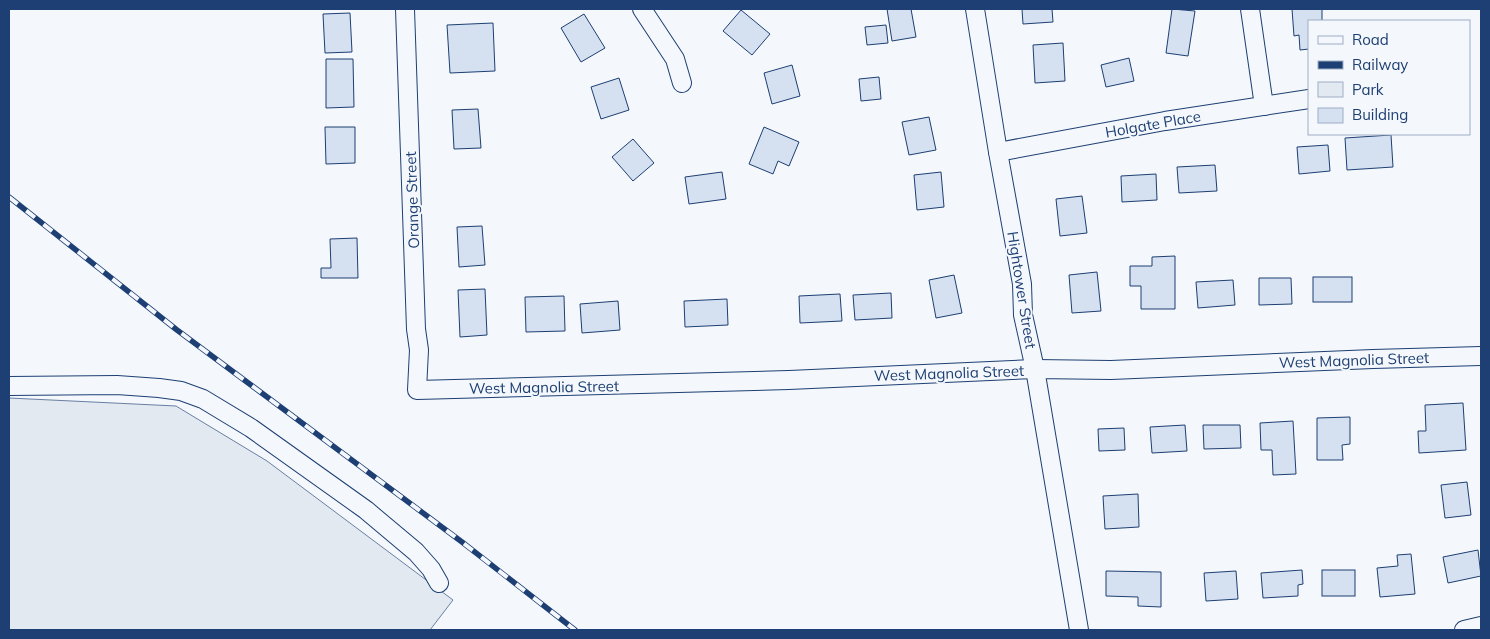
<svg xmlns="http://www.w3.org/2000/svg" width="1490" height="639" viewBox="0 0 1490 639" font-family="Mulish,sans-serif">
  <rect width="100%" height="100%" fill="#f4f7fb"/>
  <path fill="#e3e9f0" stroke="#687fa3" d="M9,398L176,406L267,461L453,600L430,630H9Z"/>
  <g fill="#d5e0f0" stroke="#1d3f73">
    <path d="M887,9H911L916,37L892,41Z"/>
    <path d="M1022,9H1052L1053,22L1023,24Z"/>
    <path d="M1172,9L1195,11L1188,56L1166,53Z"/>
    <path d="M1292,9H1322V21H1309V49L1300,50L1299,35L1294,36Z"/>
    <path d="M741,10L770,34L752,55L723,31Z"/>
    <path d="M350,13L352,52L325,53L323,14Z"/>
    <path d="M584,14L605,48L581,62L561,28Z"/>
    <path d="M493,23L495,71L450,73L447,25Z"/>
    <path d="M886,25L888,43L867,45L865,27Z"/>
    <path d="M1063,43L1065,81L1035,83L1033,45Z"/>
    <path d="M1129,58L1134,81L1106,87L1101,65Z"/>
    <path d="M326,59H353L354,107L326,108Z"/>
    <path d="M792,65L800,96L772,104L764,73Z"/>
    <path d="M879,77L881,99L861,101L859,79Z"/>
    <path d="M619,78L629,110L601,119L591,87Z"/>
    <path d="M478,109L481,148L454,149L452,110Z"/>
    <path d="M929,117L936,150L909,155L902,122Z"/>
    <path d="M325,127H355V163L326,164Z"/>
    <path d="M764,127L799,142L789,166L778,161L773,174L749,164Z"/>
    <path d="M1391,135L1393,167L1347,170L1345,138Z"/>
    <path d="M633,139L654,163L633,181L612,157Z"/>
    <path d="M1328,145L1330,171L1299,174L1297,147Z"/>
    <path d="M1215,165L1217,191L1179,193L1177,167Z"/>
    <path d="M722,172L726,199L689,204L685,177Z"/>
    <path d="M941,172L944,207L917,210L914,175Z"/>
    <path d="M1156,174L1157,200L1122,202L1121,176Z"/>
    <path d="M1082,196L1087,233L1060,236L1056,199Z"/>
    <path d="M482,226L485,265L459,267L457,227Z"/>
    <path d="M357,238L358,278H321V268H331L330,239Z"/>
    <path d="M1175,256V309H1141V286H1130V266H1152V257Z"/>
    <path d="M1097,272L1101,311L1072,313L1069,275Z"/>
    <path d="M954,275L962,313L936,318L929,280Z"/>
    <rect x="1313" y="277" width="39" height="25"/>
    <path d="M1259,278H1291L1292,304L1259,305Z"/>
    <path d="M1233,280L1235,305L1198,308L1196,282Z"/>
    <path d="M485,289L487,335L460,337L458,290Z"/>
    <path d="M891,293L892,318L855,320L853,295Z"/>
    <path d="M840,294L842,321L800,323L799,296Z"/>
    <path d="M564,296L565,331L526,332L525,297Z"/>
    <path d="M727,299L728,325L685,327L684,301Z"/>
    <path d="M618,301L620,330L582,333L580,304Z"/>
    <path d="M1463,403L1466,450L1419,453L1418,431H1426L1425,405Z"/>
    <path d="M1350,417V444L1342,445L1343,460H1317V418Z"/>
    <path d="M1293,421L1296,474L1273,475L1272,450H1261L1260,423Z"/>
    <path d="M1185,425L1187,451L1152,453L1150,427Z"/>
    <path d="M1203,425H1240L1241,448L1204,449Z"/>
    <path d="M1124,428L1125,450L1099,451L1098,429Z"/>
    <path d="M1467,482L1471,515L1445,518L1441,485Z"/>
    <path d="M1138,494L1139,527L1105,529L1103,496Z"/>
    <path d="M1478,550L1481,576L1448,583L1443,557Z"/>
    <path d="M1411,554L1415,594L1380,597L1377,568L1398,566L1397,555Z"/>
    <path d="M1302,570L1303,584L1298,585V596L1263,598L1261,573Z"/>
    <rect x="1322" y="570" width="33" height="26"/>
    <path d="M1106,571L1161,572V607L1138,606V597L1106,596Z"/>
    <path d="M1236,571L1238,599L1206,601L1204,573Z"/>
  </g>
  <g fill="none" stroke-linecap="round" stroke-linejoin="round">
    <g stroke="#1d3f73" stroke-width="20">
      <g id="minor">
        <path d="M405,9L416,329L419,350L417,390L789,380L1035,369L1111,370L1373,359L1481,356"/>
        <path d="M642,9L675,59L682,83"/>
        <path d="M975,9L998,152L1022,284L1023,315L1035,369L1079,630"/>
        <path d="M1250,9L1264,106"/>
        <path d="M998,152L1165,121L1309,99"/>
        <path d="M9,386L117,385L159,388L181,391L203,399L251,428L366,510L416,552L431,569L439,583"/>
        <path d="M1464,630L1481,626"/>
      </g>
    </g>
    <use href="#minor" stroke="#f4f7fb" stroke-width="18"/>
    <g stroke="#1d3f73" stroke-width="5.5">
      <path id="rail" d="M9,197L177,330L462,542L575,630"/>
    </g>
    <use href="#rail" stroke="#f4f7fb" stroke-width="4" stroke-dasharray="11" stroke-linecap="butt"/>
  </g>
  <g text-anchor="middle" dominant-baseline="central" stroke-width="4" stroke-linejoin="round" paint-order="stroke">
    <g font-size="15" fill="#1d3f73" stroke="#f4f7fb">
      <text transform="translate(1153 124) rotate(-10)">Holgate Place</text>
      <text transform="translate(412 200) rotate(-92)">Orange Street</text>
      <text transform="translate(1022 290) rotate(81)">Hightower Street</text>
      <text transform="translate(1354 360) rotate(-2)">West Magnolia Street</text>
      <text transform="translate(949 373) rotate(-2)">West Magnolia Street</text>
      <text transform="translate(544 387) rotate(-1)">West Magnolia Street</text>
    </g>
  </g>
  <rect width="1490" height="639" fill="none" stroke="#1d3f73" stroke-width="20"/>
  <rect x="1308" y="20" width="162" height="115" fill="#f4f7fb" stroke="#9eadc5"/>
  <rect x="1318" y="36" width="25" height="8" fill="#f4f7fb" stroke="#9eadc5"/>
  <text x="1352" y="45" font-size="15" fill="#1d3f73">Road</text>
  <rect x="1318" y="61" width="25" height="8" fill="#1d3f73" stroke="#9eadc5"/>
  <text x="1352" y="70" font-size="15" fill="#1d3f73">Railway</text>
  <rect x="1318" y="82" width="25" height="15" fill="#e3e9f0" stroke="#9eadc5"/>
  <text x="1352" y="95" font-size="15" fill="#1d3f73">Park</text>
  <rect x="1318" y="108" width="25" height="15" fill="#d5e0f0" stroke="#9eadc5"/>
  <text x="1352" y="120" font-size="15" fill="#1d3f73">Building</text>
</svg>
